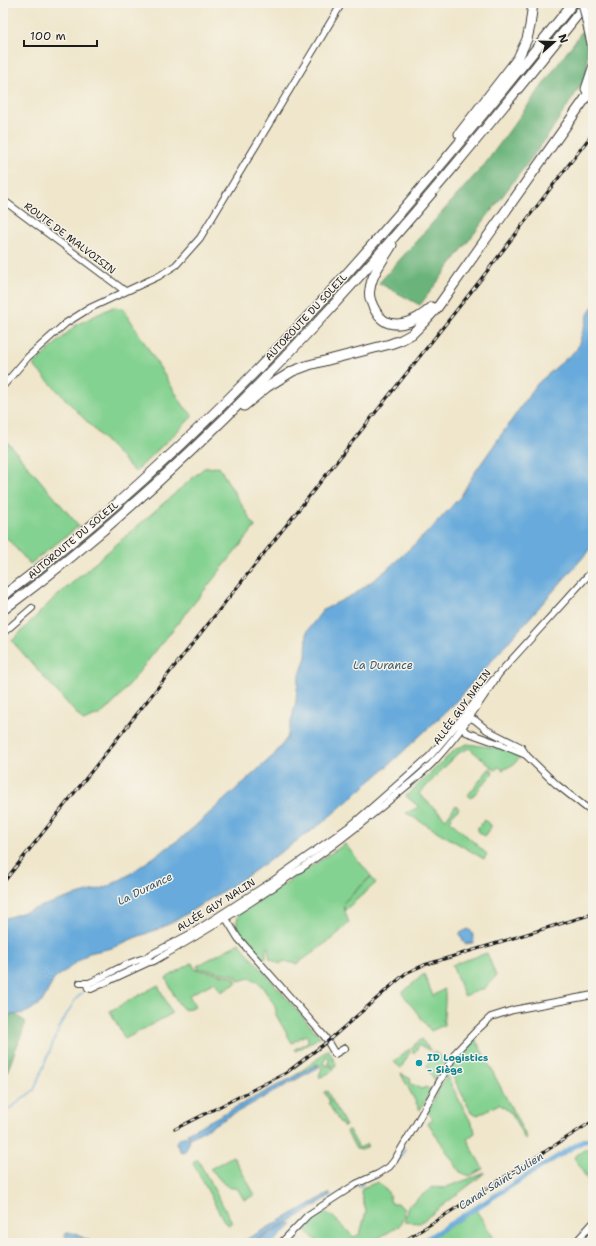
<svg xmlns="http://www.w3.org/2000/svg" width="596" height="1246" viewBox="0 0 596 1246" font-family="'Shantell Sans',sans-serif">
  <rect width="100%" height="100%" fill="#f7f3e8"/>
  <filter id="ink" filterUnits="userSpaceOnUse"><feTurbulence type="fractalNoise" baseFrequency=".025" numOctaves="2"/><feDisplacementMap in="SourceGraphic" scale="8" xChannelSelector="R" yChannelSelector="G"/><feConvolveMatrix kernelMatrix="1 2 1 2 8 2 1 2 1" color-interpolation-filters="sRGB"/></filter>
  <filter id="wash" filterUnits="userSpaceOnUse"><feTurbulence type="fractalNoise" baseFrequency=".012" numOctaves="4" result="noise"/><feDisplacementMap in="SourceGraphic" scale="16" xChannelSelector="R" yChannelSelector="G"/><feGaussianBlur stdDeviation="0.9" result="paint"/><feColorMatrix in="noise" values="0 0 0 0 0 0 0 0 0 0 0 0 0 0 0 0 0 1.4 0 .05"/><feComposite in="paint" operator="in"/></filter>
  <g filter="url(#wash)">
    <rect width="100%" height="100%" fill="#efe6cb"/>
    <g fill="#84d291" stroke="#507756">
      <path d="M113,307L123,308L183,405L193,416L135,472L33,365L76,325Z"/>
      <path d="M3,437L79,526L30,564L3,534Z"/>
      <path d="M219,467L255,527L114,703L101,714L83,721L12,641L48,604L204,468Z"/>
      <path d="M467,744L511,750L520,757L514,764L503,770L499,767L495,770L469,748L457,754L419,794L446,819L456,805L459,809L451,816L452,818L450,821L487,854L484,859L406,813L419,807L406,796L456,749Z"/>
      <path d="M489,769H491L493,773L471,798L468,795Z"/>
      <path d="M485,820L491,825V827L484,836L478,831V827Z"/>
      <path d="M345,844L371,876L343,903L371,877L376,883L345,910L343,905L349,923L334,937L297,964L284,961L280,964L270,959L268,947H266V957L263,959C252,945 228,933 240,913Z"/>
      <path d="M239,943L320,1037L296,1051L295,1049L308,1042V1038L305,1035L292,1043L276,1015V1010L274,1004L263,988L258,982L249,978L239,981L235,975L198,968L197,966Z"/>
      <path d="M487,953L496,976L485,988L464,996L452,965Z"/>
      <path d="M192,963L195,969L234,977L237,983L221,992L215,982L189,995L195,1006L185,1010C177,1006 170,986 166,978Z"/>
      <path d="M424,974L433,996L444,989C447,994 443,1016 444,1025L431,1031L402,993Z"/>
      <path d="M158,985L171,1012V1014L125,1039L110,1011Z"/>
      <path d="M475,1038L527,1138L525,1139L511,1113L499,1104L478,1115L471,1112L450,1071C452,1059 466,1046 475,1038Z"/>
      <path d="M421,1039L431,1051L419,1045L414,1054L411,1048Z"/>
      <path d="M328,1049L336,1064L335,1067L328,1064L329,1058L326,1056L323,1064L334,1068L333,1071L321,1077H319L322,1068L317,1064L295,1077L294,1076L315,1061Z"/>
      <path d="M409,1049L410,1052L401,1068L394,1062Z"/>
      <path d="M434,1051L445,1061L434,1080L427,1066Z"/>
      <path d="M401,1074L411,1079L410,1083L421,1089L426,1087L431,1090L420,1110Z"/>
      <path d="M446,1075L474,1128L475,1133L467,1139L483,1169L470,1176L460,1172L428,1123L433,1120L428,1111Z"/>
      <path d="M327,1091L346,1126L344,1127L341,1123H340L328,1103L330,1102L324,1092Z"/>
      <path d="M349,1130L359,1148L368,1144L367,1147L362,1150L356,1149L346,1131Z"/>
      <path d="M587,1148L593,1157V1189L574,1157Z"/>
      <path d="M233,1156L255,1195L244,1200L237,1188C224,1190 219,1176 210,1169Z"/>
      <path d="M196,1160H198L232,1222L229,1225L225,1223L194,1165L193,1163Z"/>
      <path d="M485,1173L420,1223L404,1222L408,1206L433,1187L444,1188Z"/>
      <path d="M378,1182L388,1192L391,1203H397L403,1208L404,1216L399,1226L370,1243H318L304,1228L323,1212L331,1215L354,1237L360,1234L366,1212L361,1193L362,1188Z"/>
      <path d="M476,1210L497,1243H424Z"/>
    </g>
    <g fill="#6bb47b" stroke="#44684c">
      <path d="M583,30L587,47V76L545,140L420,305L379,283L485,164Z"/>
      <path d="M3,1015H16L26,1022L3,1083Z"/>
    </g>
    <g fill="#67aadb" stroke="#42637c">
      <path d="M593,306V546L451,707L380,773L322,823L250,874L175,921L161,928L134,938L112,948L89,953L57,977L53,981L42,1002C37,1005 34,1008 29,1011C21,1015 12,1015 3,1015V919L73,896L107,887L127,876L184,836L274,755L287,738L290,727L296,701L298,681L306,657L307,631L323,610L356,593L384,572L430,530L461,496L473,475L537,384L577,349L589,312Z"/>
      <path d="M468,929L472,932L474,941L473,943L465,944L460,935V933Z"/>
      <path d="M318,1064L319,1067L190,1138L187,1133Z"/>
      <path d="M186,1136L188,1137L190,1140L186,1150L183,1152L180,1151L176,1143C177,1139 182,1137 186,1136Z"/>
      <path d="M330,1193L331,1195L306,1212L250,1243H240Z"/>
      <path d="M289,1223H291L292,1225L272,1243H252Z"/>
      <path d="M68,1233H73L95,1243H66L65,1234Z"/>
    </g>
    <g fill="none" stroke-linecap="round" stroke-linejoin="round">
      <g stroke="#67aadb" stroke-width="1.5">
        <path d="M3,1114L34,1090L60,1026L75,1000L83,992"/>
        <path d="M396,1163L405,1149"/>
        <path d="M358,1187L363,1184"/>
      </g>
      <path stroke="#67aadb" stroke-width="5" d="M420,1243L563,1153L585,1140L593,1138"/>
    </g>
  </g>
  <g filter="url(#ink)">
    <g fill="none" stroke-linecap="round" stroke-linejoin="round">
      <g stroke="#3c3a36" stroke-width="8">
        <g id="minor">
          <path d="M3,200L125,291"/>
          <path d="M3,386L28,357L66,323L90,308L159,276L176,265L200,238L342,3"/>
          <path d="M3,633L32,608"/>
          <path d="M500,672C480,702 461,732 437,758C422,775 402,789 385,804C313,865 235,914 154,961L151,962L147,960L148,956L192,933L274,880L354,823L412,772L430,756L464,716L485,689L593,570"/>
          <path d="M465,716L475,720L487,730L521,747L527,756L556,784L593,813"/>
          <path d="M461,723L462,727L466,732L497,743L526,755"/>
          <path d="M224,915L238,938L325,1037L335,1054L345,1048"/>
          <path d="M146,958C126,962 108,975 89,983L87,985L88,988L91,989L149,962"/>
          <path d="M80,983H89"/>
          <path d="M281,1243L308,1215L356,1184L378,1174L389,1167L394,1161L416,1124L456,1052L476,1031L491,1017L513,1010L593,995"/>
          <path d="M575,1243L593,1223"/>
        </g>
      </g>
      <g stroke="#3c3a36" stroke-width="11">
        <g id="highway">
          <path d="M589,11L593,27"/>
          <path d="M589,30L593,48"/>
          <path d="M586,89L593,68"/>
          <path d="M459,134L518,58L527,39L530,26L533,3"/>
          <path d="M392,245C384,259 372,273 370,289C368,296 371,303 375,310C388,335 416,322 432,307"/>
          <path d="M244,406L267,387L293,371L309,365L390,344L401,340L412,334L425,321L437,308L585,99L593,84"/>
          <path d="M3,596C224,431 402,216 573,3"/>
          <path d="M3,610C230,442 412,222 587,3"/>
        </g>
      </g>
      <use href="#minor" stroke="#fff" stroke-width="6"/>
      <use href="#highway" stroke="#fff" stroke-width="9"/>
      <g stroke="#1c1c1c" stroke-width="3">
        <g id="rail">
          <path d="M3,883L478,283L593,133"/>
          <path d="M175,1129L286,1073L328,1041L406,973L424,965L593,914"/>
          <path d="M401,1243L593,1121"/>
        </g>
      </g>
      <use href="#rail" stroke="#f7f3e8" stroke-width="1.5" stroke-dasharray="4.5" stroke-linecap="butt"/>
      <g stroke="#3c3a36" stroke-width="11" stroke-linecap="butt">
        <path id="highway-bridge" d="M583,3L589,30"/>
      </g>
      <use href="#highway-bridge" stroke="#fff" stroke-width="9"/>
    </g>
  </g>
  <circle fill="#0f9aa8" stroke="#f7f3e8" stroke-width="1.5" cx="419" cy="1063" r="4"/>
  <g text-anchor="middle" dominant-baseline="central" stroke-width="3" stroke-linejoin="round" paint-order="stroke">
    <g font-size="10" fill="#1c1c1c" stroke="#f7f3e8">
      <text transform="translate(70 238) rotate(37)">ROUTE DE MALVOISIN</text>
      <text transform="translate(306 317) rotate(-47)">AUTOROUTE DU SOLEIL</text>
      <text transform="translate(73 540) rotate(-40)">AUTOROUTE DU SOLEIL</text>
      <text transform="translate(462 707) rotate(-54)">ALLÉE GUY NALIN</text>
      <text transform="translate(216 905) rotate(-32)">ALLÉE GUY NALIN</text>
    </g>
    <g font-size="10" font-weight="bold" fill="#0d838f" stroke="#f7f3e8" text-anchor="start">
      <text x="427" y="1057">ID Logistics<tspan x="427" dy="12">- Siège</tspan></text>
    </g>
    <g font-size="11" font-style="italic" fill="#3a5568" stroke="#f7f3e8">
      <text x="383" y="665">La Durance</text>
      <text transform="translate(145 889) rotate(-26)">La Durance</text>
      <text transform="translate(501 1181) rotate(-32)">Canal Saint-Julien</text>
    </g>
  </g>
  <rect width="596" height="1246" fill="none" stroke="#f7f3e8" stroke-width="16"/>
  <g transform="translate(554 42) rotate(70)" stroke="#f7f3e8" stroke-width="3" paint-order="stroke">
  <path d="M0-3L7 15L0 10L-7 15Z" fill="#1c1c1c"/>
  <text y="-6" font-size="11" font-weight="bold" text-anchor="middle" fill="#1c1c1c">N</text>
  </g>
  <path d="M24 40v6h73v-6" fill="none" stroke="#1c1c1c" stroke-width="2"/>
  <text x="30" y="40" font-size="12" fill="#1c1c1c" stroke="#f7f3e8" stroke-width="3" paint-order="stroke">100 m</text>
</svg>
